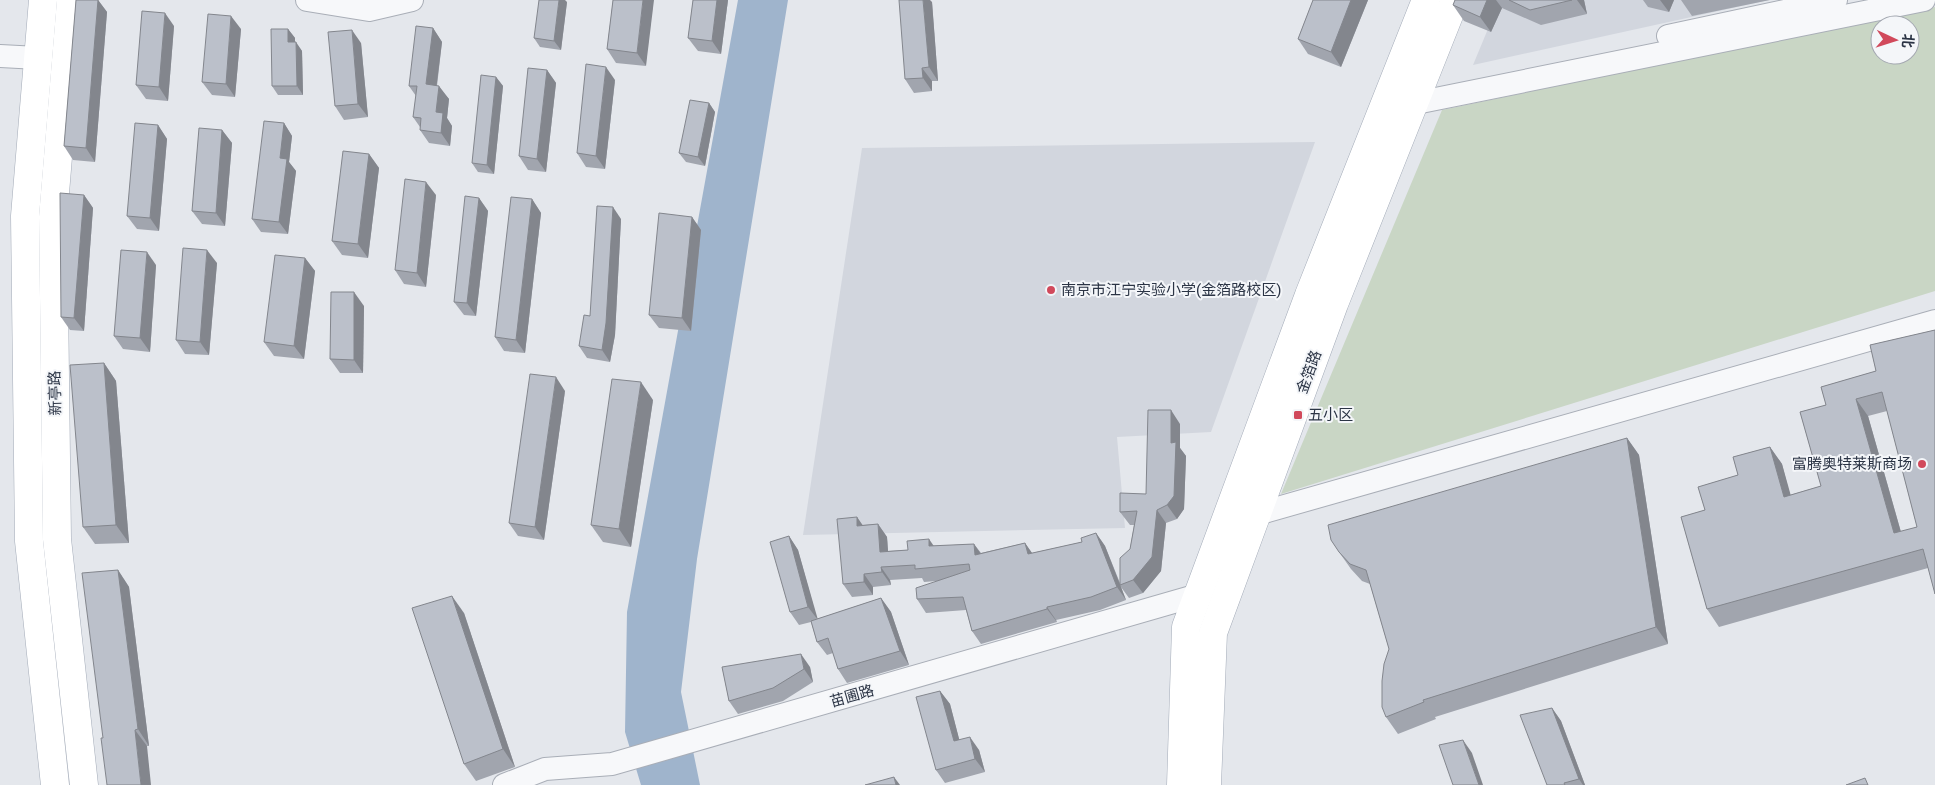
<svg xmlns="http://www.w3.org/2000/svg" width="1935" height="785" viewBox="0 0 1935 785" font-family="Roboto,'Noto Sans SC',sans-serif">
  <rect width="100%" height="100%" fill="#e4e7ec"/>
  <g fill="#d2d6de">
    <path d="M1500,0H1769L1473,65Z"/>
    <path d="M1315,142L1211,432L1117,437L1125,528L803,535L862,148Z"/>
  </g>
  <path fill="#c9d6c5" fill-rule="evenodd" d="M1935,7V291L1281,494L1442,110ZM1880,25H1910V55H1880Z"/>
  <path fill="#9fb4cc" d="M738,0H788L697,559L681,692L700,785H641L625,732L627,612Z"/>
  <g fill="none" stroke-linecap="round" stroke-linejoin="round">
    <g stroke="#a9aeb7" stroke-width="24">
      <g id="minor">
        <path d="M307,0L369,10L412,0"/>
        <path d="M1668,36L1836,0"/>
        <path d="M0,56L38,58"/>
        <path d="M1401,106L1924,0"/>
        <path d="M1257,514L1935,321"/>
        <path d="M504,785L545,769L612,764L1198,595"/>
      </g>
    </g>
    <g stroke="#a3abb8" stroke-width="29">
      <g id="major">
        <path d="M43,0L25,216L29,541L55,785"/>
        <path d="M71,0L53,217L57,539L84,785"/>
        <path d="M1181,785L1186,627L1309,295L1426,0"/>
        <path d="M1207,785L1213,633L1334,304L1455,0"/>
      </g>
    </g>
    <use href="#minor" stroke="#f7f8fa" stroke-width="22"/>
    <use href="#major" stroke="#fff" stroke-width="28"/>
  </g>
  <g fill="#a1a5ae" fill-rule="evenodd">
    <path d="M76,0H98L107,12L95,162L73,160L64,146Z"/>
    <path d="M613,0L646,66L616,63L607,49Z"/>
    <path d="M693,0H728L721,54L698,51L688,38Z"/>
    <path d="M1313,0H1368L1341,67L1308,54L1298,39Z"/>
    <path d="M1455,0H1584L1587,14L1541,25L1502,8L1491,32L1464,21L1453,5Z"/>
    <path d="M1643,0H1674L1669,12L1648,7Z"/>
    <path d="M1681,0H1770L1692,16Z"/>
    <path d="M567,2L561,50L540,47L534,38Z"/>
    <path d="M932,2L938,81H932V91L914,93L905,79Z"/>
    <path d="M174,26L168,101L146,99L136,85Z"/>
    <path d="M433,28L442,42L437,86L449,99L447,118L452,126L450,146L429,143L420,130V127L413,117L416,96L409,86Z"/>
    <path d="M241,29L235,97L212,95L202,82Z"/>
    <path d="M288,29L295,38V42L302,51L303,95H278L272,86Z"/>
    <path d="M361,43L368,117L344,120L335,106Z"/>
    <path d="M547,70L556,83L546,172L528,170L519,156Z"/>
    <path d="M496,77L503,86L494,174L478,172L472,163Z"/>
    <path d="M615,80L605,169L586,167L577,153Z"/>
    <path d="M709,103L715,112L705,166L686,162L679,153Z"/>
    <path d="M284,123L292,136L289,162L296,171L288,234L261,232L252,219Z"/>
    <path d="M158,125L167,139L159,231L137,229L127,216Z"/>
    <path d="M222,130L232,143L225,226L202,224L192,211Z"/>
    <path d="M369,154L379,168L368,258L342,255L332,241Z"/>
    <path d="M84,195L93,208L84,331L70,330L61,317Z"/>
    <path d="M436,195L426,287L404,284L395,270Z"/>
    <path d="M479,198L488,211L476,316L464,315L454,302Z"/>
    <path d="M532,199L541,213L525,353L504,351L495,337Z"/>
    <path d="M692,217L701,230L691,331L659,328L649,315Z"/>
    <path d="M621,219L615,335L610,362L587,358L579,346L590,316Z"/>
    <path d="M305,258L315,271L304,359L274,356L264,342Z"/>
    <path d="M217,263L209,355L185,354L176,340Z"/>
    <path d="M156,265L150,352L123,349L114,336Z"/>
    <path d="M364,306L363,373H340L330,359Z"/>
    <path d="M1935,330V594L1928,568L1719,627L1707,609L1681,517L1705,510L1698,487L1738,475L1733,457L1770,447L1782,464L1790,495L1821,486L1800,412L1826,405L1821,387L1876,371L1870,345ZM1887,411L1917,527L1901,532L1868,416Z"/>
    <path d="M104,363L116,381L129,543L95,544L83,527Z"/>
    <path d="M565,391L544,540L518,536L509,523Z"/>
    <path d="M653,400L631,547L603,542L591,525Z"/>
    <path d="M1180,424V448L1186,456L1184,509L1177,519L1166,523L1161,571L1143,593L1129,598L1121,587L1126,600L1100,610L1056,620L1057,622L981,644L972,631L966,610L926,613L917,599L937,581L924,582L922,578L890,580L891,585L873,587V595L852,597L843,584L857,517L862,525L878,524L887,537L888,551L908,550L933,546L974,544L981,553L1025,543L1032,553L1082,542L1096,533L1105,546L1120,583L1130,549L1134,525H1130L1120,512L1146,494Z"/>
    <path d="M1627,438L1639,455L1668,644L1435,717L1436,719L1398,734L1386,717L1389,649L1370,584L1362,581L1351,569L1339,552Z"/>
    <path d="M789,536L798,550L817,619L881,598L891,612L909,665L847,683L838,669L833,653L827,655L817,642L811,622L799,625L790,612Z"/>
    <path d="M118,570L129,587L149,746H147L103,738Z"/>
    <path d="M464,613L515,767L476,781L464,764Z"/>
    <path d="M722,667H810L813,682L783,701L738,714L729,701Z"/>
    <path d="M940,691L950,704L959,739L979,750L985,772L945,783L936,770Z"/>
    <path d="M1552,708L1561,721L1585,785H1547Z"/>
  </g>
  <g fill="#83868d">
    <path d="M98,0L107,12L95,162L86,148Z"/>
    <path d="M559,0H565L567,2L561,50L554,41Z"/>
    <path d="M643,0H654L646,66L637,53Z"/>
    <path d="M717,0H728L721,54L712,41Z"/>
    <path d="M923,0H930L932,2L938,81L929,67Z"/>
    <path d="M1351,0H1368L1341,67L1331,52Z"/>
    <path d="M1487,0H1496L1502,8L1491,32L1480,17Z"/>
    <path d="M1577,0H1584L1587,14Z"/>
    <path d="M1660,0H1674L1669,12Z"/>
    <path d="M165,13L174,26L168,101L159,87Z"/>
    <path d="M231,16L241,29L235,97L226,84Z"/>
    <path d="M433,28L442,42L435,98L426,84Z"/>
    <path d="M288,29L295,38V51L288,42Z"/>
    <path d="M352,30L361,43L368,117L358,104Z"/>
    <path d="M296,42L302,51L303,95L297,86Z"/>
    <path d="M606,67L615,80L605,169L596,156Z"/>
    <path d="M922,68L932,81V91L923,78Z"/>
    <path d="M547,70L556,83L546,172L537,159Z"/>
    <path d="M496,77L503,86L494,174L487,165Z"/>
    <path d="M439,86L449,99L447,118L452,126L450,146L441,133L436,112Z"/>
    <path d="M709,103L715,112L705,166L698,157Z"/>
    <path d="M284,123L292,136L289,162L296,171L288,234L279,222L280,158Z"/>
    <path d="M158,125L167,139L159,231L150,218Z"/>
    <path d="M222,130L232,143L225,226L216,213Z"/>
    <path d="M369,154L379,168L368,258L358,244Z"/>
    <path d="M426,182L436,195L426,287L417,273Z"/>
    <path d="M84,195L93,208L84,331L74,318Z"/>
    <path d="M479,198L488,211L476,316L467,303Z"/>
    <path d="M532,199L541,213L525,353L516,340Z"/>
    <path d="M613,207L621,219L615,335L610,362L602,350Z"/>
    <path d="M692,217L701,230L691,331L682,318Z"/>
    <path d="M207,250L217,263L209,355L200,342Z"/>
    <path d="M147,252L156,265L150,352L140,338Z"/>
    <path d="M305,258L315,271L304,359L294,346Z"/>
    <path d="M354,292L364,306L363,373L354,360Z"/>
    <path d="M104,363L116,381L129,543L116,525Z"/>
    <path d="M556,377L565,391L544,540L535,527Z"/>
    <path d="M641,382L653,400L631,547L619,529Z"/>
    <path d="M1856,399L1868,416L1906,550L1894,533Z"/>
    <path d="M1171,410L1180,424V448L1186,456L1184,509L1177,519L1167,505L1171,443Z"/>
    <path d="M1627,438L1639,455L1668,644L1656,627Z"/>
    <path d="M1770,447L1782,464L1796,514L1784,497Z"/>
    <path d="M1157,510L1166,523L1161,571L1143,593L1133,580Z"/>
    <path d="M857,517L866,530L857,526Z"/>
    <path d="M878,524L887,537L889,565L880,552Z"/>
    <path d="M1096,533L1105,546L1126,600L1117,587Z"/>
    <path d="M789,536L798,550L818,620L808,607Z"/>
    <path d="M929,539L938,552L929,546Z"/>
    <path d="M1025,543L1034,556L1028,554Z"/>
    <path d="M974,544L983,557L975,555Z"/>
    <path d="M881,567L890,580L891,585L882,572Z"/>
    <path d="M118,570L129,587L149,746L138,729Z"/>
    <path d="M864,574L873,587V595L864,582Z"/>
    <path d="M452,596L464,613L515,767L503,749Z"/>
    <path d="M881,598L891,612L909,665L900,651Z"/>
    <path d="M1047,607L1056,620L1057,622L1047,609Z"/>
    <path d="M801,654L810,667L813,682L804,669Z"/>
    <path d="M940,691L950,704L963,754L954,741Z"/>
    <path d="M1552,708L1561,721L1585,785H1583L1579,779Z"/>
    <path d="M135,730L147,746L151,785H141Z"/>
    <path d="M970,737L979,750L985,772L975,759Z"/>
    <path d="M1463,740L1472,753L1483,785H1479Z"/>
    <path d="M894,777L900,785H896Z"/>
  </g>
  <g fill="#bbc0ca" stroke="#83868d" fill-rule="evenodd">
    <path d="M76,0H98L86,148L64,146Z"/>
    <path d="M539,0H559L554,41L534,38Z"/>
    <path d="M613,0H643L637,53L607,49Z"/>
    <path d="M693,0H717L712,41L688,38Z"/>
    <path d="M899,0H923L929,67L922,68L923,78L905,79Z"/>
    <path d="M1313,0H1351L1331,52L1298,39Z"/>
    <path d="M1455,0H1487L1480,17L1453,5Z"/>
    <path d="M1509,0H1572L1530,10Z"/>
    <path d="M142,11L165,13L159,87L136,85Z"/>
    <path d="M208,14L231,16L226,84L202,82Z"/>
    <path d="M416,26L433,28L426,84L439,86L436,112L443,113L441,133L420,130L421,118L413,117L417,86H409Z"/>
    <path d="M271,29H288V42H296L297,86H272Z"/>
    <path d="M352,30L358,104L335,106L328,32Z"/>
    <path d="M586,64L606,67L596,156L577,153Z"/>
    <path d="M528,68L547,70L537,159L519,156Z"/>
    <path d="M481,75L496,77L487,165L472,163Z"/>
    <path d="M690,100L709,103L698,157L679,153Z"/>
    <path d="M264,121L284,123L280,158L287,159L279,222L252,219Z"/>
    <path d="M135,123L158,125L150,218L127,216Z"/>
    <path d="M199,128L222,130L216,213L192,211Z"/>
    <path d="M343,151L369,154L358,244L332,241Z"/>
    <path d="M405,179L426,182L417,273L395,270Z"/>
    <path d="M60,193L84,195L74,318L61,317Z"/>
    <path d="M465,196L479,198L467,303L454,302Z"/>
    <path d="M511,197L532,199L516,340L495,337Z"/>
    <path d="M597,206L613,207L606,323L602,350L579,346L584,315L590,316Z"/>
    <path d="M659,213L692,217L682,318L649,315Z"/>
    <path d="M183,248L207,250L200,342L176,340Z"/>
    <path d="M121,250L147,252L140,338L114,336Z"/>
    <path d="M275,255L305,258L294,346L264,342Z"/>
    <path d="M331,292H354V360L330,359Z"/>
    <path d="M1935,330V594L1923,549L1707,609L1681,517L1705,510L1698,487L1738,475L1733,457L1770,447L1784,497L1821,486L1800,412L1826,405L1821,387L1876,371L1870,345ZM1882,392L1917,527L1894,533L1856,399Z"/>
    <path d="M104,363L116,525L83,527L70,365Z"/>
    <path d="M530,374L556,377L535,527L509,523Z"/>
    <path d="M612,379L641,382L619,529L591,525Z"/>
    <path d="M1148,410H1171V443L1176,442L1174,496L1167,505L1157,510L1152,557L1133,580L1120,585V558L1130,549L1137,511L1120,512V493L1146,494Z"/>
    <path d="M1627,438L1656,627L1423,700L1424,702L1386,717L1382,707V681L1384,664L1389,649L1366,570L1350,564L1339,552L1331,540L1328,525Z"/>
    <path d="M857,517V526L878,524L880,552L908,550L907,541L929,539V546L974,544L975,555L1025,543L1028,554L1082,542L1081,538L1096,533L1117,587L1091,597L1047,607V609L972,631L963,597L917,599L916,588L970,570L969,564L915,569V565L881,567L882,572L864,574V582L843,584L837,519Z"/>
    <path d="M789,536L808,607L790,612L770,542Z"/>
    <path d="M118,570L138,729L135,730L141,785H107L101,738H103L82,573Z"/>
    <path d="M452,596L503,749L464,764L412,608Z"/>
    <path d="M881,598L900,651L838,669L828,638L817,642L811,621Z"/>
    <path d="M801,654L804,669L773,688L729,701L722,667Z"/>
    <path d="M940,691L954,741L970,737L975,759L936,770L916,697Z"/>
    <path d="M1552,708L1579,779L1564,783L1565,785H1547L1520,715Z"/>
    <path d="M1463,740L1479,785H1453L1439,745Z"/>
    <path d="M894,777L896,785H865Z"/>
    <path d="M1865,778L1868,785H1846Z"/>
  </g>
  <g fill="#d1495b" stroke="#f4f6f9" stroke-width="2">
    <circle cx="1051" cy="290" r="5"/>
    <rect x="1293" y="410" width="10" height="10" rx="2.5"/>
    <circle cx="1922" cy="464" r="5"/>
  </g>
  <g text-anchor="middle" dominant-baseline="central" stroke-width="4" stroke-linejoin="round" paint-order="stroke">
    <g font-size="15" fill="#2b3445" stroke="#f4f6f9" text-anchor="start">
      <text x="1061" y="290">南京市江宁实验小学(金箔路校区)</text>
      <text x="1308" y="415">五小区</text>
      <text x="1912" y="464" text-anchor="end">富腾奥特莱斯商场</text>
    </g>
    <g font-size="15" fill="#2b3445" stroke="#f4f6f9">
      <text transform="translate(1309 372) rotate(-70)">金箔路</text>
      <text transform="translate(55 393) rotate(-91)">新亭路</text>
      <text transform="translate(852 696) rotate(-16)">苗圃路</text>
    </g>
  </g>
  <g transform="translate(1895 40) rotate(94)"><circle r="24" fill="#f4f6f9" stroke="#a4a8b1"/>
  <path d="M0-4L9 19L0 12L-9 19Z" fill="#d1495b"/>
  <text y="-8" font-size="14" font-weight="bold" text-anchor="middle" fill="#2b3445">北</text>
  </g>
</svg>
